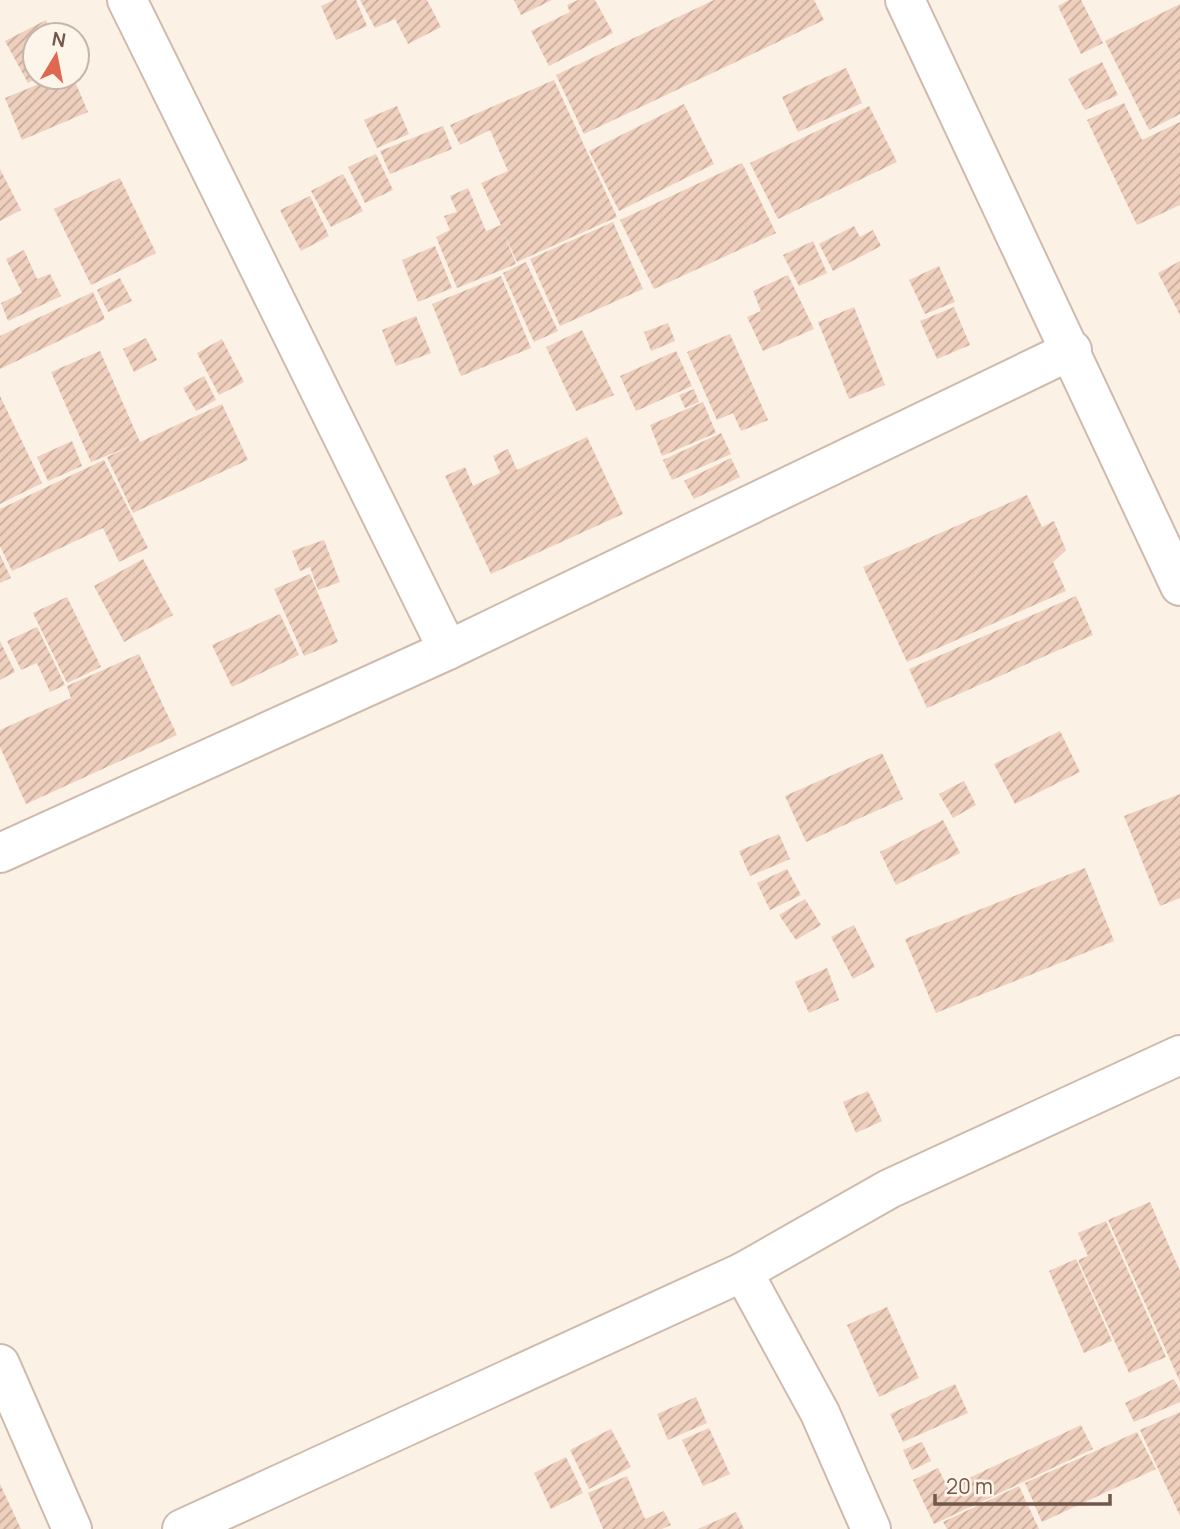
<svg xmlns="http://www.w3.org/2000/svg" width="1180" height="1529" viewBox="0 0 1180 1529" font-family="Manrope,sans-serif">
  <defs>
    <pattern id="building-hatch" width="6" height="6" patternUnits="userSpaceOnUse" patternTransform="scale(1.75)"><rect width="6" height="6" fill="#efcfbd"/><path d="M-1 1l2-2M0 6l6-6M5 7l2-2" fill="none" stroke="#c6ab9c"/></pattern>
  </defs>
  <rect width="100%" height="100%" fill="#fbf1e4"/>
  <g fill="url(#building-hatch)">
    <path d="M334,0H356L367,26L336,40L321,6Z"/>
    <path d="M360,0H427L441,27L408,44L395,19L375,28Z"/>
    <path d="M514,0H552L521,15Z"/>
    <path d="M578,0H595L613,33L549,66L531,31L570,12L567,5Z"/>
    <path d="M714,0H814L824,20L584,134L556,75Z"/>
    <path d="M1069,0H1081L1103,43L1081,54L1058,6Z"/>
    <path d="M1180,4V114L1149,130L1105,41Z"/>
    <path d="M46,20L53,35H35V77H40L28,83L5,41Z"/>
    <path d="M1102,62L1118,95L1085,110L1068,79Z"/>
    <path d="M846,68L862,103L798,132L782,97Z"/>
    <path d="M56,77H73L88,112L22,140L5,98Z"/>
    <path d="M554,80L617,217L517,262L504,234L516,264L457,288L436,237L450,230L444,216L457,212L450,196L468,188L486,231L501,225L481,183L508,171L490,130L460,145L450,125Z"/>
    <path d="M1124,103L1142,140L1180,122V205L1137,225L1087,120Z"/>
    <path d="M684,104L714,164L619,211L589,151Z"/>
    <path d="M397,106L409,134L377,148L364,120Z"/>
    <path d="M869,106L897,162L778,219L750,163Z"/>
    <path d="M443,126L452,149L390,174L380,151Z"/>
    <path d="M376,154L393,190L365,203L348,167Z"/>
    <path d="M742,163L776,233L654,289L620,220Z"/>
    <path d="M0,169L21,210L0,221Z"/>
    <path d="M343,174L363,211L331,227L311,191Z"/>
    <path d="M120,178L156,253L91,285L54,209Z"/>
    <path d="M310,196L329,236L301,251L280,210Z"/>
    <path d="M613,222L643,289L560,326L530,259Z"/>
    <path d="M854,226L860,237L873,230L881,246L833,271L819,244Z"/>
    <path d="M813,241L827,273L799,286L783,255Z"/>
    <path d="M435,246L452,288L418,302L402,260Z"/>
    <path d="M24,250L37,279L50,274L61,296L8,321L1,303L22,293L6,259Z"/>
    <path d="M1180,261V315L1158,273Z"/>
    <path d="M526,262L558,331L534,342L503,273Z"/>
    <path d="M939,266L955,302L925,314L909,280Z"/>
    <path d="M788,275L814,329L763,351L747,317L761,311L753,291Z"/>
    <path d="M501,276L531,348L461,376L432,304Z"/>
    <path d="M120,278L132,301L108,312L97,290Z"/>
    <path d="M93,292L105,319L0,369V336Z"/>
    <path d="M854,307L885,385L849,399L818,322Z"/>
    <path d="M954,307L970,345L937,359L920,321Z"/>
    <path d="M416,316L431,353L396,366L382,330Z"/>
    <path d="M668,323L675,341L651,351L644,332Z"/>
    <path d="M582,330L614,395L576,411L546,347Z"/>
    <path d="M730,334L768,420L741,431L733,413L717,420L687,352Z"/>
    <path d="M146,338L157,360L134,372L123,349Z"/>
    <path d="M222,339L244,382L219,395L197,353Z"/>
    <path d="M100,351L140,442L222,404L248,460L133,513L107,457L133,445L91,462L51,372Z"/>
    <path d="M676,351L692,386L636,411L620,376Z"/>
    <path d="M204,376L216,400L196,411L183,388Z"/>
    <path d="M694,389L699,402L685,408L679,395Z"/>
    <path d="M0,396L42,483L0,504Z"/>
    <path d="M703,402L716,433L662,456L650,425Z"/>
    <path d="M721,433L731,454L672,480L663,460Z"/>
    <path d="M587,437L623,514L491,574L445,476L465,467L473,486L500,473L493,456L508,449L517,470Z"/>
    <path d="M72,441L82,466L48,481L37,457Z"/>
    <path d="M731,458L740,477L694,499L684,481Z"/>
    <path d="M104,460L148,548L119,562L103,528L12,571L0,546V509Z"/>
    <path d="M1027,495L1042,527L1054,521L1066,550L1053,562L1066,591L907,662L863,567Z"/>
    <path d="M324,540L340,582L318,590L310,567L300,571L292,551Z"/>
    <path d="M0,555L11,578L0,583Z"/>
    <path d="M143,559L173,615L124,642L94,586Z"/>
    <path d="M310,574L338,642L304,656L274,589Z"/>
    <path d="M1076,596L1093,635L927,708L909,669Z"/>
    <path d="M67,597L101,667L67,683L33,613Z"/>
    <path d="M280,614L299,655L232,687L212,645Z"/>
    <path d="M37,627L65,685L50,692L37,663L21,670L7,641Z"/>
    <path d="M0,641L15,672L0,680Z"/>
    <path d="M139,654L177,735L26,804L0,747V730L71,698L67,686Z"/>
    <path d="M1060,731L1080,772L1015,804L994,764Z"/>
    <path d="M882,753L903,799L806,842L785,796Z"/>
    <path d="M964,781L976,805L953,818L939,794Z"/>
    <path d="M1180,794V898L1160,906L1124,816Z"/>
    <path d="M943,820L960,853L896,885L880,852Z"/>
    <path d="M779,834L790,859L750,876L739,851Z"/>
    <path d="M1085,868L1114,941L936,1013L905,939Z"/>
    <path d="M787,869L801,895L770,910L757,883Z"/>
    <path d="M805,899L821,925L796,940L779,915Z"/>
    <path d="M854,925L875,967L853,979L831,937Z"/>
    <path d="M827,968L839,1000L809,1013L795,982Z"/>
    <path d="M868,1091L882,1121L856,1133L843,1102Z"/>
    <path d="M1150,1202L1180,1271V1382L1108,1220Z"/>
    <path d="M1106,1221L1166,1357L1129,1373L1078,1260L1088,1256L1078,1233Z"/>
    <path d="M1076,1259L1112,1341L1084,1353L1049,1271Z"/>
    <path d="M887,1307L919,1378L879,1397L847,1325Z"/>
    <path d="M1174,1379L1180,1391V1402L1134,1422L1125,1403Z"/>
    <path d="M955,1384L968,1413L903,1442L890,1414Z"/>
    <path d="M696,1397L707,1423L668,1440L657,1414Z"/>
    <path d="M1180,1412V1516L1140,1430Z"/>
    <path d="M1081,1425L1093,1449L934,1524L913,1480L938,1468L948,1488Z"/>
    <path d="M709,1428L730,1474L703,1486L682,1440Z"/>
    <path d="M611,1429L631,1467L589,1489L570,1450Z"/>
    <path d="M1137,1432L1156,1469L1042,1522L1025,1483Z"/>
    <path d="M922,1442L931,1461L912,1470L903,1450Z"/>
    <path d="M566,1457L583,1493L551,1509L534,1473Z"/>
    <path d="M627,1476L645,1519L664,1511L671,1525L662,1529H603L588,1493Z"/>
    <path d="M0,1484L21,1529H0Z"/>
    <path d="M1019,1486L1039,1529H947L943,1522Z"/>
    <path d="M736,1512L744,1529H698Z"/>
  </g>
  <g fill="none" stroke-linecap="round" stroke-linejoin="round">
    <g stroke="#cebbae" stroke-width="42">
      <g id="street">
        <path d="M127,0L448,650"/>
        <path d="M905,0L1180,586"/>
        <path d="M0,853L448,650L1072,350"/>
        <path d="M743,1272L820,1413L871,1529"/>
        <path d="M0,1364L72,1529"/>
        <path d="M182,1529L743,1272L889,1189L1180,1055"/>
      </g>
    </g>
    <use href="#street" stroke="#fff" stroke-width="38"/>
  </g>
  <g transform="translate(56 56) rotate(10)"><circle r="33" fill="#fef5ea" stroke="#c6b6aa" stroke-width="2"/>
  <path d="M0-5L12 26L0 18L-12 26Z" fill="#df6950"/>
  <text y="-10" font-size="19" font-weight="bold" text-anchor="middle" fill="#72574b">N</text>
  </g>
  <path d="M935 1494v10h175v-10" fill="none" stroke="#72574b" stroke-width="3.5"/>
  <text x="946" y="1494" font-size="21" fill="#72574b" stroke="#fef5ea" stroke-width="5" paint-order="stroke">20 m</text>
</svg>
